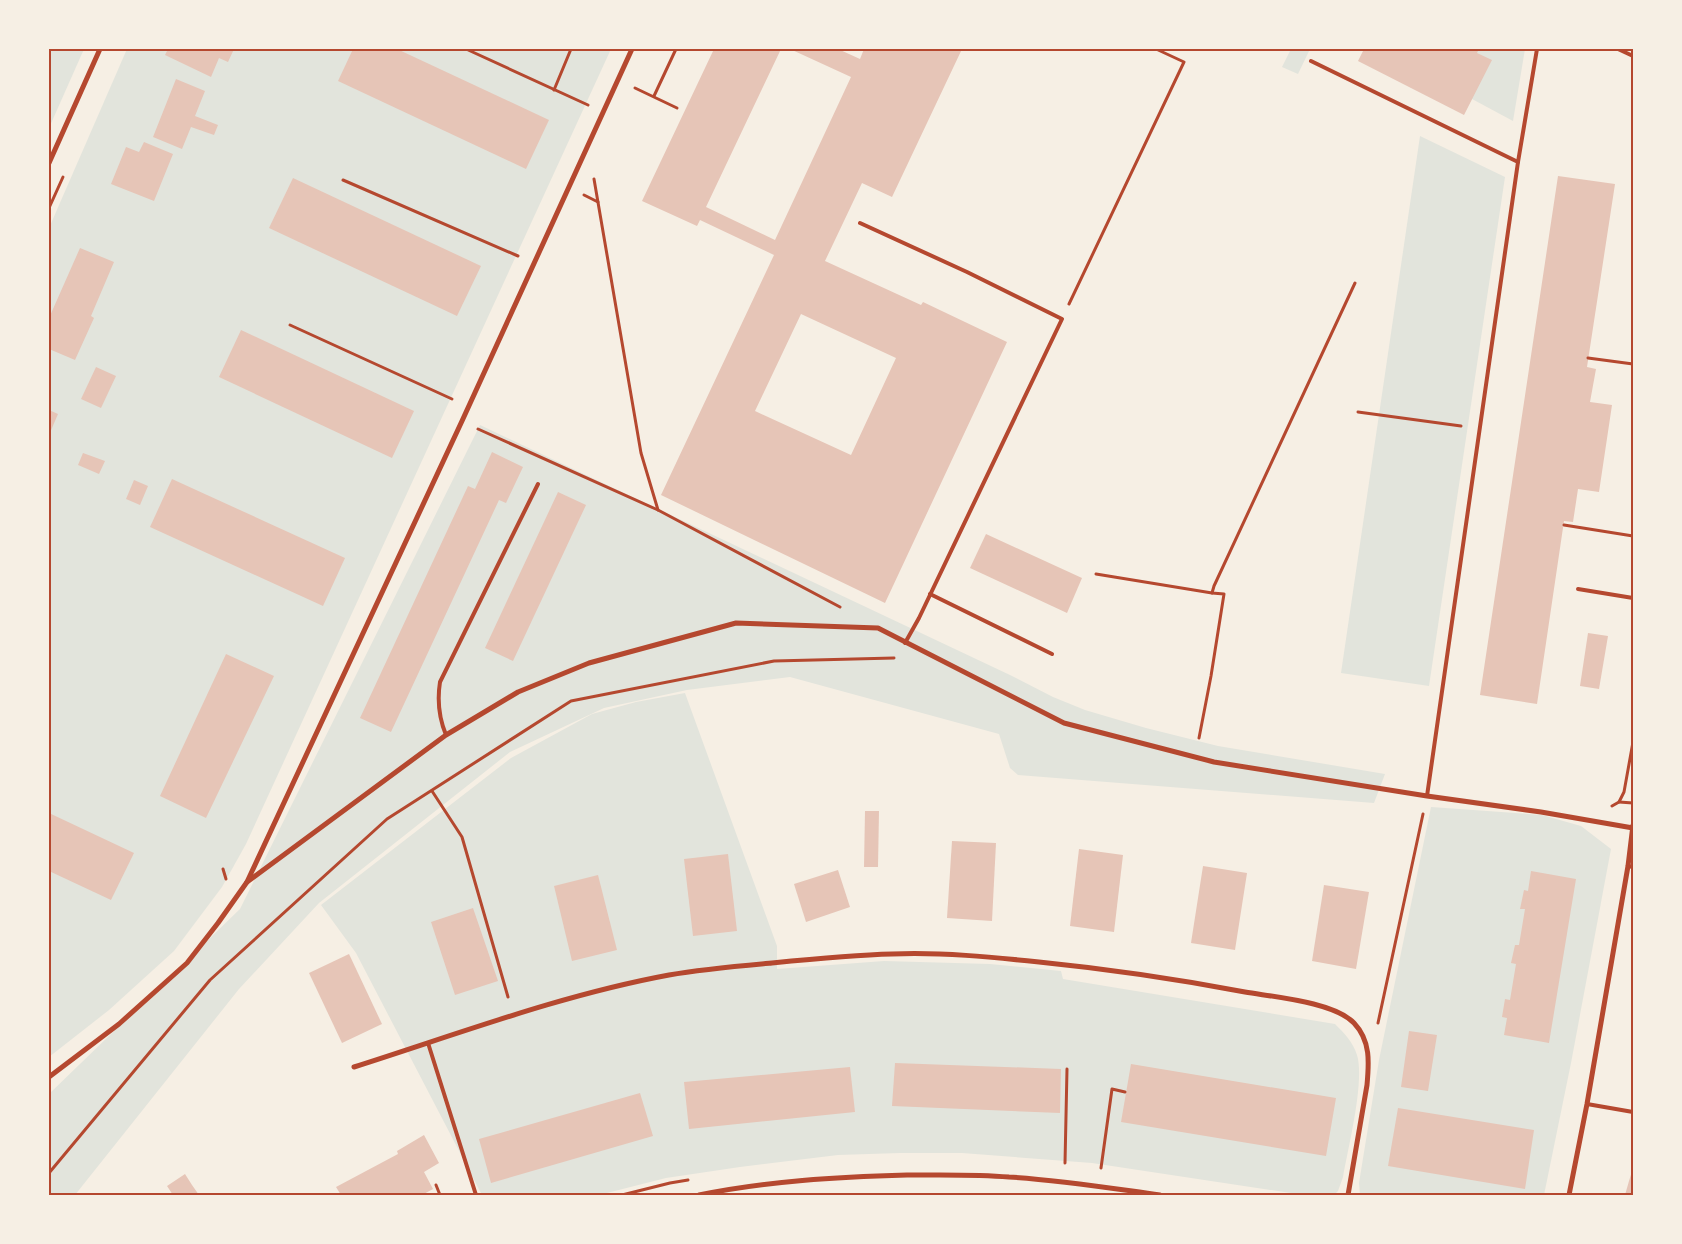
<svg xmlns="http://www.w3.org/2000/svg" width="1682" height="1244" viewBox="0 0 1682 1244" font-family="Roboto,sans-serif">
  <rect width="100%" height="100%" fill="#f6efe4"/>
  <g fill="#e2e4dc">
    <path d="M49,49H84L49,128Z"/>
    <path d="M127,49H611L246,844L222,887L174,951L109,1010L49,1057V228Z"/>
    <path d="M1291,49H1310L1298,74L1282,67Z"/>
    <path d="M1379,49H1525L1513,121Z"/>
    <path d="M1420,136L1505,177L1429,686L1341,673Z"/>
    <path d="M480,425L1010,675L1053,697L1085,710L1146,728L1218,746L1385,774L1374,803L1018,775L1010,768L999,734L790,677L687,690L604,708L510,752L319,903L239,989L75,1195H49V1094L240,909Z"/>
    <path d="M685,693L777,946V969L884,961L990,964L1061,971L1063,979L1335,1024C1344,1033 1353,1042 1357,1055C1365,1081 1348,1148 1343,1177L1338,1191L1334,1195H1304L1092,1163L962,1153H900L838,1155L740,1167L666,1178L599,1195H482L356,953L321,905L511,758L592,714L636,702Z"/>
    <path d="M1431,807L1542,815L1581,826L1611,849L1571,1063L1544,1195H1360L1359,1183L1379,1060Z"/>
  </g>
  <g fill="#e6c5b7" fill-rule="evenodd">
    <path d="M168,49H234L228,62L219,58L211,77L165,55Z"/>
    <path d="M353,49H397L549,120L526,169L338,81Z"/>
    <path d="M714,49H781L706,207L775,240L851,77L790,49H838L860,59L864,49H962L892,197L862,183L825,261L921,305L923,302L1007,342L885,603L661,495L774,255L700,220L697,226L642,201ZM801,314L896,358L851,455L755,411Z"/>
    <path d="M1364,49H1479L1477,53L1492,60L1464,115L1358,61Z"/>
    <path d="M176,79L205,91L195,116L218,125L214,135L191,127L182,149L153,137Z"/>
    <path d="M144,142L173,154L154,201L111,184L126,147L139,152Z"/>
    <path d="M1558,176L1615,184L1587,367L1596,369L1590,402L1612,405L1599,492L1578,489L1573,522L1564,521L1537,704L1480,695Z"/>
    <path d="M293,178L481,266L457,316L269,228Z"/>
    <path d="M80,248L114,262L91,316L94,318L75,360L49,349V318Z"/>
    <path d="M241,330L414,411L392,458L219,377Z"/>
    <path d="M96,367L116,376L101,408L81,399Z"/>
    <path d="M49,410L58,414L49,435Z"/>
    <path d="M492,452L523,467L506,503L499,500L391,732L360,718L468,486L475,489Z"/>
    <path d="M83,453L105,461L99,474L78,465Z"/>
    <path d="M172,479L345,558L323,606L150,527Z"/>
    <path d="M134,480L148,486L140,505L126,499Z"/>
    <path d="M558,492L586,505L513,661L485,648Z"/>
    <path d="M986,534L1082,578L1067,613L970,568Z"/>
    <path d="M1588,633L1608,636L1599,689L1580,686Z"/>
    <path d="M226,654L274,676L206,818L160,796Z"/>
    <path d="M865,811H879L878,867H864Z"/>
    <path d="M49,813L134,853L111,900L49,871Z"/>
    <path d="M952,841L996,843L992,921L947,918Z"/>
    <path d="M1079,849L1123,855L1114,932L1070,926Z"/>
    <path d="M728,854L737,931L693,936L684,859Z"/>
    <path d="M1203,866L1247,873L1235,950L1191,943Z"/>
    <path d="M838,870L850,907L806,922L794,884Z"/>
    <path d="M1531,871L1576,879L1549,1043L1504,1035L1507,1018L1502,1017L1505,999L1510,1000L1516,964L1511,963L1515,945H1519L1525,909H1520L1524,890L1528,891Z"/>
    <path d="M598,875L617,950L572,961L554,886Z"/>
    <path d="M1324,885L1369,892L1356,969L1312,961Z"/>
    <path d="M473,908L498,981L455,995L431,922Z"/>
    <path d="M349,954L382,1024L342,1043L309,973Z"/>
    <path d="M1409,1031L1437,1035L1428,1091L1401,1087Z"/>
    <path d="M895,1063L1061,1069L1060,1113L892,1106Z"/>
    <path d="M1131,1064L1336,1098L1326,1156L1121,1122Z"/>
    <path d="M850,1067L855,1112L689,1129L684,1082Z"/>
    <path d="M640,1093L653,1136L491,1183L479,1139Z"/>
    <path d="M1398,1108L1534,1130L1525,1189L1388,1166Z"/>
    <path d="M424,1135L439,1163L424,1172L433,1189L422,1195H341L336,1187L398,1154L397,1151Z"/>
    <path d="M1633,1168V1195H1625L1629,1181Z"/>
    <path d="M185,1174L192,1185L199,1195H173L167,1186Z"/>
  </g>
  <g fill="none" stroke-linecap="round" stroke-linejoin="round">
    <g stroke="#b5482f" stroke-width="3">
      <path d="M466,49L588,105"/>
      <path d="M635,88L677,108"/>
      <path d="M554,90L571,49"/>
      <path d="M654,96L676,49"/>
      <path d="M594,179L641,453L658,510"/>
      <path d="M343,180L518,256"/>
      <path d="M584,195L598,202"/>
      <path d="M49,208L63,177"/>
      <path d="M1069,304L1184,62L1156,49"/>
      <path d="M290,325L452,399"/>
      <path d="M1588,358L1633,364"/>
      <path d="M1358,412L1461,426"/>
      <path d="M478,429L658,510L840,607"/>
      <path d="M1564,525L1633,536"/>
      <path d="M1096,574L1212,593"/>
      <path d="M1199,738L1211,676L1224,594L1212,593L1214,586L1355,283"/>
      <path d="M432,791L462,837L508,997"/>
      <path d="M1619,802L1633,803"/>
      <path d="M1612,806L1619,802L1624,792L1633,742"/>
      <path d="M223,869L226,879"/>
      <path d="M1378,1023L1423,814"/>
      <path d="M1065,1163L1067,1069"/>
      <path d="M1101,1168L1112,1089L1125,1092"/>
      <path d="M49,1173L210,980L387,819L571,701L774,661L894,658"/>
      <path d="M436,1185L440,1195"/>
      <path d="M622,1195L670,1183L688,1180"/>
    </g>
    <g stroke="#b5482f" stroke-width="4">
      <path d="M1618,49L1633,56"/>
      <path d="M1311,61L1518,162L1427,796"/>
      <path d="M1518,162L1537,49"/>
      <path d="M860,223L967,272L1062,319L919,618L905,643"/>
      <path d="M1578,589L1633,598"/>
      <path d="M930,594L1052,654"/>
      <path d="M446,735C439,718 437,701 440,682L538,484"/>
      <path d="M1628,866L1633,867"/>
      <path d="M428,1043L476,1195"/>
      <path d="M1587,1104L1633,1112"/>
    </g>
    <g stroke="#b5482f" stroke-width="5">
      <path d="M49,163L100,49"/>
      <path d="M247,882L446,735L518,692L589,663L736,623L878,628L1064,723L1214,762L1427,796L1541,812L1633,828"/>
      <path d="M354,1067C458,1034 561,995 669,975C703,969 738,966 772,963C812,959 852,955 892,954C941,952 991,957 1039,962C1108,969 1177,979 1245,992C1274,997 1334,1002 1354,1023C1371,1041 1369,1063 1367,1085L1348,1195"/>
      <path d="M49,1077L119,1024L187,963L218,923L247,882L462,421L632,49"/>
      <path d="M699,1195C767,1181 837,1177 907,1175C941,1175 975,1174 1009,1177C1060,1180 1109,1188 1160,1195"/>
      <path d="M1569,1195L1587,1104L1628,866L1633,825"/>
    </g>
  </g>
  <rect width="1682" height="1244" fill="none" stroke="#f6efe4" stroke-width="100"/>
  <rect x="50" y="50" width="1582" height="1144" fill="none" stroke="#b5482f" stroke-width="2"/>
</svg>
